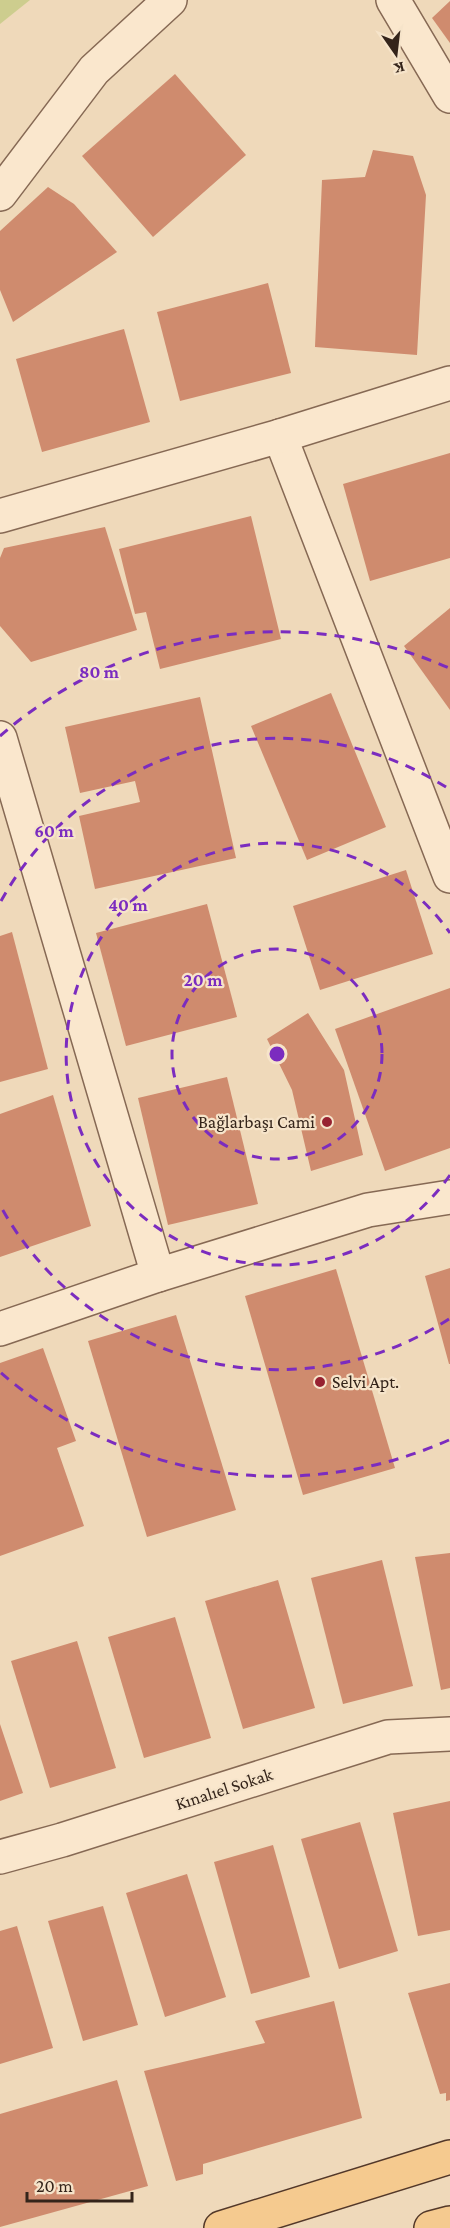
<svg xmlns="http://www.w3.org/2000/svg" width="450" height="2228" viewBox="0 0 450 2228" font-family="'Crimson Pro',serif">
  <rect width="100%" height="100%" fill="#efd9ba"/>
  <path fill="#cdcd8e" d="M0,0H30L0,24Z"/>
  <g fill="#cf8b6e">
    <path d="M450,1V43L432,18Z"/>
    <path d="M175,74L246,155L153,237L82,156Z"/>
    <path d="M373,150L413,156L426,195L417,355L315,347L322,180L365,177Z"/>
    <path d="M48,187L74,204L117,252L13,322L0,290V231Z"/>
    <path d="M268,283L291,373L180,401L157,312Z"/>
    <path d="M124,329L150,422L42,452L16,359Z"/>
    <path d="M450,453V558L370,581L343,484Z"/>
    <path d="M251,516L281,639L160,669L146,612L135,614L119,549Z"/>
    <path d="M105,527L137,630L31,662L0,626V558L4,548Z"/>
    <path d="M450,608V710L404,646Z"/>
    <path d="M331,693L386,827L307,860L251,726Z"/>
    <path d="M200,697L236,858L95,889L79,816L140,802L135,781L80,793L65,727Z"/>
    <path d="M406,870L433,954L320,990L293,906Z"/>
    <path d="M207,904L237,1017L126,1046L96,933Z"/>
    <path d="M12,932L48,1069L0,1082V936Z"/>
    <path d="M450,988V1148L385,1171L335,1029Z"/>
    <path d="M308,1013L344,1070L363,1155L311,1171L292,1090L267,1039Z"/>
    <path d="M227,1077L258,1204L168,1225L138,1098Z"/>
    <path d="M53,1095L91,1226L0,1257V1114Z"/>
    <path d="M450,1268V1364H449L425,1276Z"/>
    <path d="M336,1269L395,1468L303,1495L245,1296Z"/>
    <path d="M176,1315L236,1510L147,1537L88,1341Z"/>
    <path d="M43,1348L76,1441L57,1448L84,1526L0,1556V1363Z"/>
    <path d="M450,1553V1688L441,1690L415,1557Z"/>
    <path d="M382,1560L413,1686L343,1704L311,1578Z"/>
    <path d="M278,1580L315,1708L243,1729L205,1601Z"/>
    <path d="M175,1617L211,1738L144,1758L108,1637Z"/>
    <path d="M77,1641L116,1768L50,1788L11,1661Z"/>
    <path d="M0,1724L23,1793L0,1801Z"/>
    <path d="M450,1801V1930L418,1936L393,1813Z"/>
    <path d="M360,1822L398,1951L339,1969L301,1839Z"/>
    <path d="M273,1845L310,1977L251,1994L214,1862Z"/>
    <path d="M187,1874L226,1997L165,2017L126,1893Z"/>
    <path d="M103,1906L138,2025L83,2041L48,1921Z"/>
    <path d="M17,1926L53,2048L0,2064V1931Z"/>
    <path d="M450,1983V2100L446,2101V2093L440,2094L408,1993Z"/>
    <path d="M334,2001L362,2118L203,2164V2174L176,2181L144,2071L265,2043L255,2021Z"/>
    <path d="M117,2080L148,2186L0,2227V2114Z"/>
  </g>
  <g fill="none" stroke-linecap="round" stroke-linejoin="round">
    <g stroke="#866954" stroke-width="36">
      <g id="minor">
        <path d="M393,0L450,96"/>
        <path d="M0,194L94,70L170,0"/>
        <path d="M280,436L450,876"/>
        <path d="M0,516L280,436L450,383"/>
        <path d="M0,738L158,1275"/>
        <path d="M0,1329L158,1275L368,1210L450,1197"/>
        <path d="M0,1857L62,1840L388,1737L450,1734"/>
      </g>
    </g>
    <g stroke="#533829" stroke-width="36">
      <g id="major">
        <path d="M221,2228L450,2157"/>
        <path d="M431,2228L450,2223"/>
      </g>
    </g>
    <use href="#minor" stroke="#fae7cd" stroke-width="33"/>
    <use href="#major" stroke="#f5ca8f" stroke-width="33"/>
  </g>
  <g fill="none" stroke="#7b2cbf" stroke-width="3" stroke-dasharray="10 8">
    <circle cx="277" cy="1054" r="105"/>
    <path d="M450 1175A211 211 0 1 1 450 933"/>
    <path d="M449 1319A316 316 0 0 1 1 1207M1 901A316 316 0 0 1 449 789"/>
    <path d="M449 1440A422 422 0 0 1 0 1372M0 736A422 422 0 0 1 449 668"/>
  </g>
  <g fill="#972231" stroke="#f6e4ca" stroke-width="2">
    <circle cx="327" cy="1122" r="6"/>
    <circle cx="320" cy="1382" r="6"/>
  </g>
  <g text-anchor="middle" dominant-baseline="central" stroke-width="4.5" stroke-linejoin="round" paint-order="stroke">
    <g font-size="18" fill="#34241a" stroke="#f6e4ca" text-anchor="end">
      <text x="315" y="1122">Bağlarbaşı Cami</text>
      <text x="332" y="1382" text-anchor="start">Selvi Apt.</text>
    </g>
    <g font-size="18" fill="#34241a" stroke="#f6e4ca">
      <text transform="translate(224 1789) rotate(-18)">Kınalıel Sokak</text>
    </g>
  </g>
  <circle cx="277" cy="1054" r="9" fill="#7b2cbf" stroke="#f6e4ca" stroke-width="3"/>
  <g font-size="18" text-anchor="middle" font-weight="bold" fill="#7b2cbf" stroke="#f6e4ca" stroke-width="4.5" stroke-linejoin="round" paint-order="stroke">
    <text x="99" y="678">80 m</text>
    <text x="54" y="837">60 m</text>
    <text x="128" y="911">40 m</text>
    <text x="203" y="986">20 m</text>
  </g>
  <g transform="translate(396 54) rotate(166)" stroke="#f6e4ca" stroke-width="4.5" paint-order="stroke">
  <path d="M0-4.5L10 22L0 15L-10 22Z" fill="#34241a"/>
  <text y="-9" font-size="16" font-weight="bold" text-anchor="middle" fill="#34241a">K</text>
  </g>
  <path d="M27 2192v9h105v-9" fill="none" stroke="#34241a" stroke-width="3"/>
  <text x="36" y="2192" font-size="18" fill="#34241a" stroke="#f6e4ca" stroke-width="4.5" paint-order="stroke">20 m</text>
</svg>
